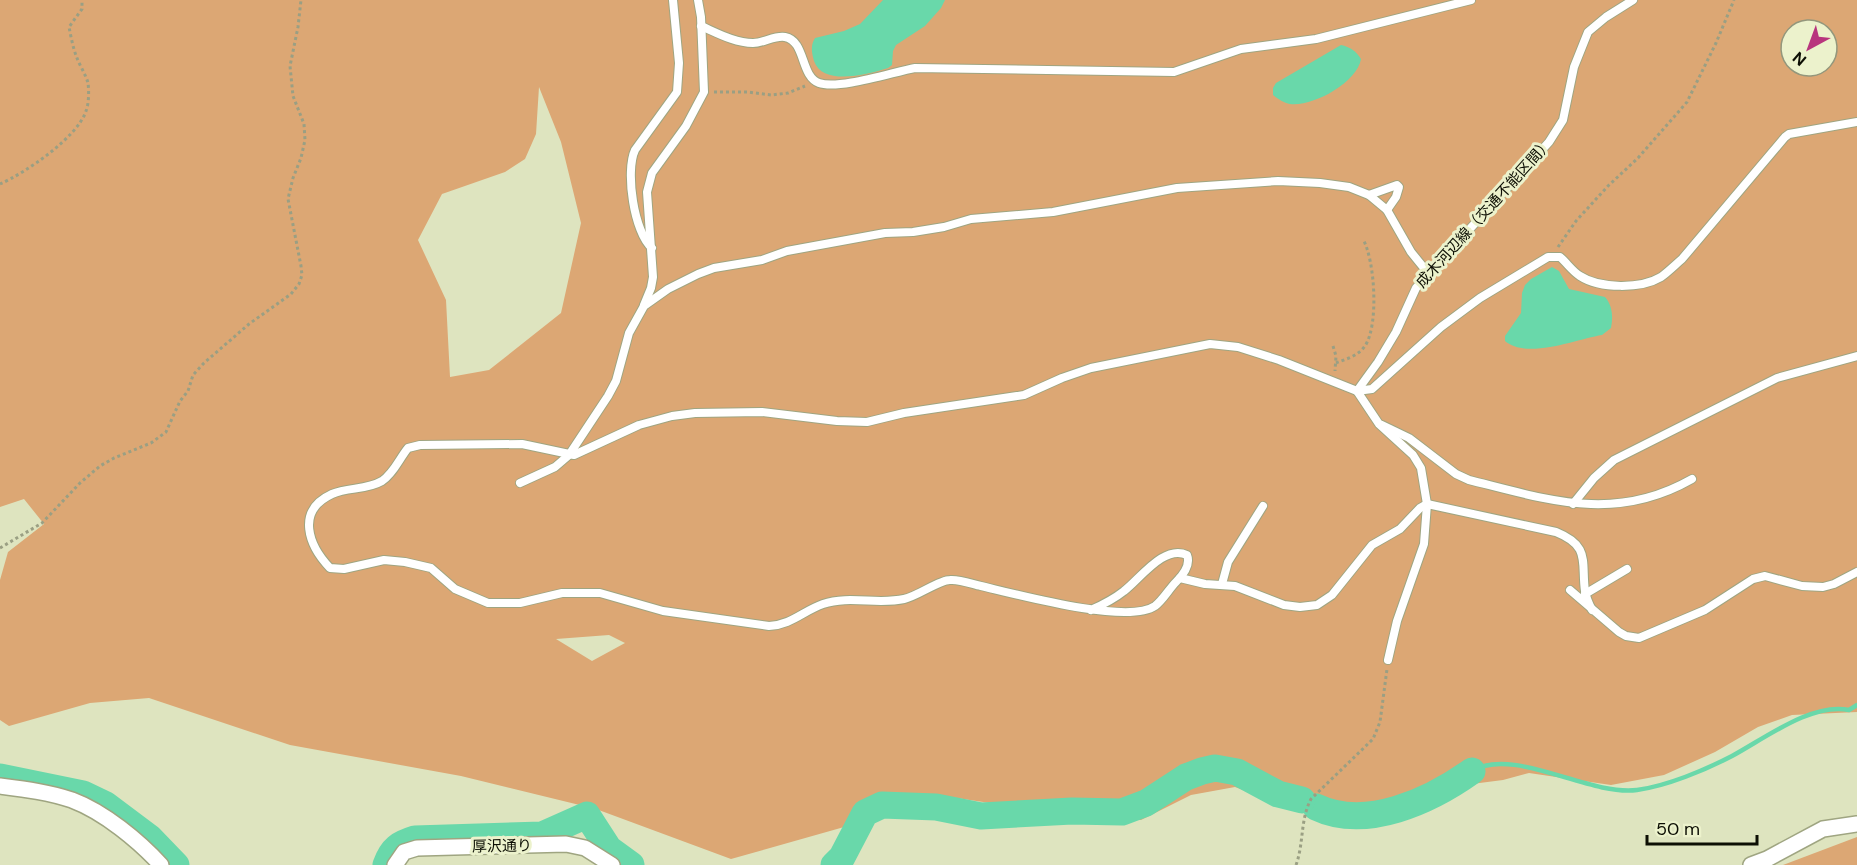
<svg xmlns="http://www.w3.org/2000/svg" width="1857" height="865" viewBox="0 0 1857 865" font-family="'DM Sans','Noto Sans JP',sans-serif">
  <rect width="100%" height="100%" fill="#dee4bf"/>
  <g fill="#dca774" fill-rule="evenodd">
    <path d="M0,0H1857V712L1792,715L1758,727L1715,752L1664,775L1611,785L1529,773L1503,780L1464,785L1435,798L1382,817L1295,809L1235,787L1191,795L1141,820L1069,815L950,797L731,859L596,809L461,776L290,745L149,698L90,703L9,726L0,720V580L8,552L44,524L24,499L0,507ZM1791,30H1827V66H1791ZM539,87L561,142L581,223L561,313L489,370L450,377L446,300L418,240L442,194L505,172L525,159L536,134ZM609,635L625,643L592,661L556,639Z"/>
    <path d="M1857,837V865H1783Z"/>
  </g>
  <g fill="#69d8aa">
    <path d="M883,0H945L941,8L925,26L896,45L893,51L892,65L888,68C869,74 823,87 814,61C812,53 810,46 815,38L844,31L860,24Z"/>
    <path d="M1341,45C1350,47 1356,51 1361,59C1357,83 1312,107 1290,104C1284,103 1278,99 1273,95V88L1276,83Z"/>
    <path d="M1552,267L1559,271L1569,289L1605,297C1613,306 1613,318 1611,328L1602,335C1577,339 1527,360 1505,341V336L1521,313L1522,293L1525,285L1531,279Z"/>
  </g>
  <g fill="none" stroke-linecap="round" stroke-linejoin="round">
    <path stroke="#69d8aa" stroke-width="4.5" d="M1472,771C1514,746 1587,796 1637,790C1667,786 1705,770 1732,756C1764,739 1812,702 1849,710L1857,705"/>
    <g stroke="#69d8aa" stroke-width="27">
      <path d="M0,777L83,794L106,805L150,838L176,865"/>
      <path d="M1316,807C1366,831 1430,801 1472,771"/>
      <path d="M386,865C392,848 399,844 415,839L542,835L587,815L609,849L631,865"/>
      <path d="M834,865L842,857L865,813L882,805L936,807L981,816L1072,811L1122,812L1146,803L1186,777L1202,771L1215,768L1237,772L1278,794L1302,800"/>
    </g>
    <g stroke="#9fa581" stroke-width="10">
      <g id="lane">
        <path d="M701,26C717,33 735,43 753,43C764,43 775,35 785,37C806,41 800,76 819,83C839,90 893,72 915,68L1174,72L1241,49L1316,39L1471,0"/>
        <path d="M1369,195L1397,185L1399,187L1396,197L1387,210"/>
        <path d="M652,248C634,233 625,171 635,150L677,92L679,63L673,0"/>
        <path d="M644,305L651,288L653,277L647,192L652,173L686,126L704,92L701,17L698,0"/>
        <path d="M1382,425L1409,438L1456,474L1469,480C1549,500 1615,523 1692,479"/>
        <path d="M520,483L555,467L569,455L608,396L616,381L629,333L644,306L668,289L698,274L714,268L762,260L787,251L885,233L913,232L944,227L971,219L1053,212L1177,188L1278,181L1320,183L1349,187L1369,195L1387,210L1411,252L1428,273"/>
        <path d="M1573,504L1594,478L1614,460L1777,378L1857,356"/>
        <path d="M1180,578L1205,584L1235,586L1284,605L1300,607L1317,605L1332,595L1372,545L1400,529L1420,508L1427,504L1556,532C1591,546 1581,562 1585,591C1586,598 1589,604 1592,610"/>
        <path d="M1222,584L1228,562L1263,506"/>
        <path d="M1570,590L1619,632L1626,636L1639,638L1705,610L1753,579L1765,576L1802,586L1823,587L1834,584L1857,572"/>
        <path d="M1585,594L1627,569"/>
        <path d="M1091,610C1102,605 1114,599 1124,591C1140,579 1164,544 1187,555C1191,565 1183,575 1176,582C1169,589 1163,600 1155,606C1128,625 1015,594 981,586C972,584 959,579 950,580C939,580 918,596 904,599C878,605 849,595 823,604C803,611 791,625 769,626L663,611L600,593H562L520,603H488L455,589L431,568L405,562L384,560L344,569L330,568C309,546 295,511 332,494C348,487 367,490 382,481C394,473 399,459 408,448L420,445L522,444L574,455L639,425L672,416L695,413L762,412L837,421L867,422L904,413L1024,395L1062,378L1091,368L1210,344L1238,347L1279,360L1357,391L1372,389L1441,327L1480,298L1548,257H1560C1567,263 1572,271 1580,276C1600,289 1641,289 1661,277C1668,272 1675,265 1682,259L1785,137L1789,134L1857,122"/>
        <path d="M1388,660L1397,621L1424,544L1427,504L1421,468L1413,455L1379,424L1357,391L1378,362L1396,332L1416,288L1549,142L1563,120L1574,67L1588,32L1606,17L1633,0"/>
      </g>
    </g>
    <g stroke="#9fa581" stroke-width="18">
      <g id="street">
        <path d="M0,786C24,789 49,792 72,800C104,812 139,841 161,865"/>
        <path d="M395,865L404,852L417,848L566,844L585,848L612,865"/>
        <path d="M1751,865L1767,859L1823,829L1857,824"/>
      </g>
    </g>
    <g stroke="#9a9f83" stroke-width="3" stroke-dasharray="3 3" stroke-linecap="butt">
      <path d="M714,92H748L771,95L788,93L805,86"/>
      <path d="M0,184C25,173 77,138 86,111C89,104 89,90 88,83C86,75 80,66 77,58C73,48 71,37 69,27L82,9V0"/>
      <path d="M1558,247L1576,221L1608,186L1638,158L1687,102L1716,43L1734,0"/>
      <path d="M1333,346L1336,356L1335,371"/>
      <path d="M1336,363C1346,359 1358,356 1365,346C1379,325 1375,261 1363,239"/>
      <path d="M0,548L42,523L80,483L100,466L114,458L151,443L166,432L180,401L188,391L193,375L204,363L249,324L291,294L299,284L302,275L301,266L288,199L293,178L301,158L305,140L304,124L293,96L290,66L298,27L301,0"/>
      <path d="M1296,865C1304,843 1300,820 1311,799L1373,739L1380,722L1387,669"/>
    </g>
    <use href="#lane" stroke="#fff" stroke-width="8"/>
    <use href="#street" stroke="#fff" stroke-width="15"/>
  </g>
  <g text-anchor="middle" dominant-baseline="central" stroke-width="6" stroke-linejoin="round" paint-order="stroke">
    <g font-size="15" fill="#0d0f04" stroke="#ecf2cc">
      <text transform="translate(1484 213) rotate(-48)">成木河辺線（交通不能区間）</text>
      <text transform="translate(502 846) rotate(-1)">厚沢通り</text>
    </g>
  </g>
  <g transform="translate(1809 48) rotate(221)"><circle r="28" fill="#ecf2cc" stroke="#93977c" stroke-width="1.5"/>
  <path d="M0-4.5L10 22L0 15L-10 22Z" fill="#b8357d"/>
  <text y="-9" font-size="16" font-weight="bold" text-anchor="middle" fill="#0d0f04">N</text>
  </g>
  <path d="M1647 835v9h110v-9" fill="none" stroke="#0d0f04" stroke-width="3"/>
  <text x="1656" y="835" font-size="18" fill="#0d0f04" stroke="#ecf2cc" stroke-width="4.5" paint-order="stroke">50 m</text>
</svg>
